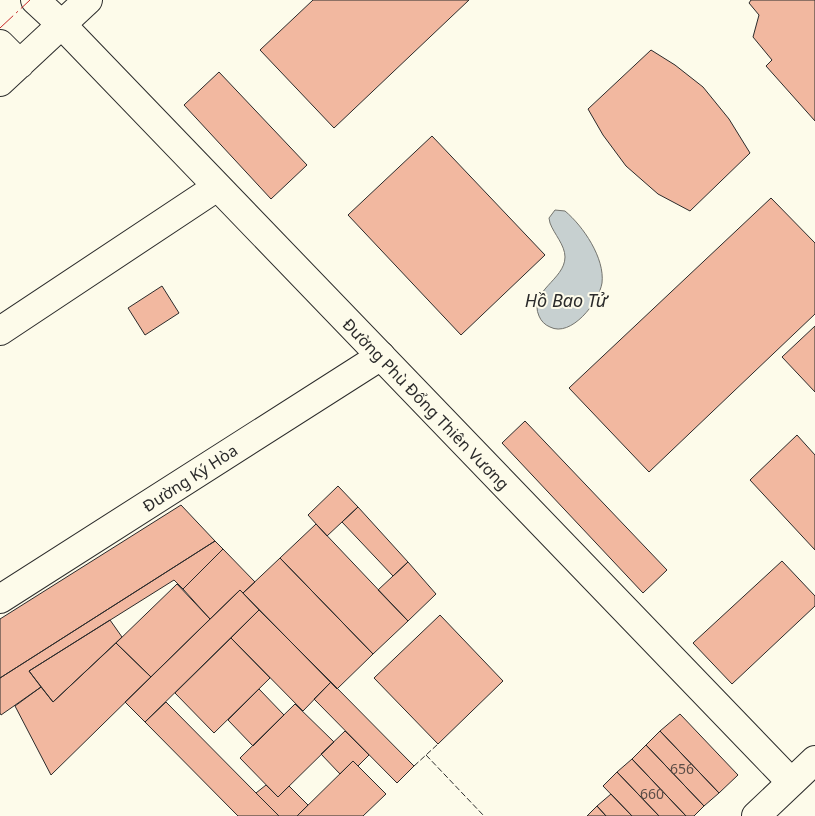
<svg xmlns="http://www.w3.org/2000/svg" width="815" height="816" viewBox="0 0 815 816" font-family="'Noto Sans',sans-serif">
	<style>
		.water { fill: #c7d0d0; stroke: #74746e }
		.building { fill: #f2b8a0; stroke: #2b2b2b }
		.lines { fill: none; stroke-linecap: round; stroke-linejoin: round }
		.minor-casing { stroke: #2b2b2b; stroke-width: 30 }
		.tertiary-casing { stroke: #2b2b2b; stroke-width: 30 }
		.secondary-casing { stroke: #2b2b2b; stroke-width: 30 }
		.primary-casing { stroke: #2b2b2b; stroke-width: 30 }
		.minor { stroke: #fdfbea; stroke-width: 28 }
		.tertiary { stroke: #fdfbea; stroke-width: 28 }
		.secondary { stroke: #fdfbea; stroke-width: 28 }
		.primary { stroke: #fdfbea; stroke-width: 28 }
		.fence { stroke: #2b2b2b; stroke-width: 1; stroke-dasharray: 6 2.5; stroke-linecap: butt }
		.power { stroke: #c62828; stroke-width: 1; stroke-dasharray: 18 4 2.5 4; stroke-linecap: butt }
		.labels { text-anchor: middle; stroke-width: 4; stroke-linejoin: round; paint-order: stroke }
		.number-label { font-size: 14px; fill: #5d4e48 }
		.street-label { font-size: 16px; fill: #2b2b2b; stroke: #fdfbea }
		.water-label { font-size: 18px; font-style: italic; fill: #2b2b2b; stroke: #fdfbea }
	</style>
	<rect width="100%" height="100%" fill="#fdfbea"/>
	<!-- water -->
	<path class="water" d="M555 210 565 211C583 226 605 258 602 283 599 302 571 338 550 327 545 325 541 321 539 316 528 291 565 280 565 257 565 245 554 234 550 223L549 218Z"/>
	<!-- building -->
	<path class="building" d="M313 0H469L334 128 260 50Z
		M751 0H815V121L766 66 772 60 753 37 759 15 749 3Z
		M651 50 675 65 703 87 729 119 750 153 690 211 658 194 626 166 603 135 588 109Z
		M219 72 307 165 271 199 184 105Z
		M432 136 545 255 461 335 348 215Z
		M771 198 815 243V314L649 472 569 388Z
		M162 286 179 313 145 335 128 308Z
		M815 326V392L782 357Z
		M525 421 667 570 643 593 502 443Z
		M797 435 815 455V550L750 480Z
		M338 486 358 507 327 536 308 515Z
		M181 505 215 541 0 678V619Z
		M358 507 408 562 393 576 342 522Z
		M316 524 408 621 373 654 280 558Z
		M215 541 223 549 183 589 174 580 29 671 41 687 1 715 0 713V678Z
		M223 549 255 582 243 593 240 590 210 619 183 589Z
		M280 558 373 654 337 689 243 593Z
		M782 561 815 596V606L732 684 693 643Z
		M408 562 436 594 408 621 378 590Z
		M177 584 210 619 151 677 116 643Z
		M240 590 259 610 145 722 125 702Z
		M259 610 331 682 303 711 231 638Z
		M440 615 503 681 438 744 374 678Z
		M110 620 122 637 53 702 29 671Z
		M231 638 270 678 214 733 175 693Z
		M116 643 151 677 51 775 15 706 41 687 53 702Z
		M331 682 414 766 397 783 314 699Z
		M259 689 284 715 253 746 228 720Z
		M166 702 256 793 279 816H238L145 722Z
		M295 704 334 742 278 797 240 758Z
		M680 714 738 775 719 793 660 731Z
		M345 731 369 755 358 766 353 761 340 774 321 754Z
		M660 731 719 793 704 806 646 745Z
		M646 745 704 806 694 816H686L632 759Z
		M632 759 686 816H659L617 772Z
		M353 761 386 794 363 816H297Z
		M617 772 659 816H632L603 786Z
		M266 785 278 797 289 786 308 805 297 816H279L256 793Z
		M611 794 632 816H606L597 806Z
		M597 806 606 816H587Z"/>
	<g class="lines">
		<defs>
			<path id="minor" d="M0 331 217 187
				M0 599 381 356"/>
			<path id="tertiary" d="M62 25 791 782"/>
			<path id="secondary" d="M756 816 815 760"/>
			<path id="primary" d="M35 0 62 25
				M0 44 20 64
				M0 82 88 0"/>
		</defs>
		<!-- minor casing -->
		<use href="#minor" class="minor-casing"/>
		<!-- tertiary casing -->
		<use href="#tertiary" class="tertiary-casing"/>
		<!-- secondary casing -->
		<use href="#secondary" class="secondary-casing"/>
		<!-- primary casing -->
		<use href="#primary" class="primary-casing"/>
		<!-- minor -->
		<use href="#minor" class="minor"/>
		<!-- tertiary -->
		<use href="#tertiary" class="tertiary"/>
		<!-- secondary -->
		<use href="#secondary" class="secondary"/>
		<!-- primary -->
		<use href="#primary" class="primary"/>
		<!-- fence -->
		<path class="fence" d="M426 755 484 816
			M414 766 438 744"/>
		<!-- power -->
		<path class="power" d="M0 28 30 0"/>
	</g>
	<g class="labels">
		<!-- number labels -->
		<g class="number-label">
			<text x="682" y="774">656</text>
			<text x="652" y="799">660</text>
		</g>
		<!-- street labels -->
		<g class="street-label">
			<text transform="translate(426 404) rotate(46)" y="6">Đường Phù Đổng Thiên Vương</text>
			<text transform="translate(190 478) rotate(-33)" y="6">Đường Ký Hòa</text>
		</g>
		<!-- water labels -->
		<g class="water-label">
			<text x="566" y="307">Hồ Bao Tử</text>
		</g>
	</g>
</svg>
